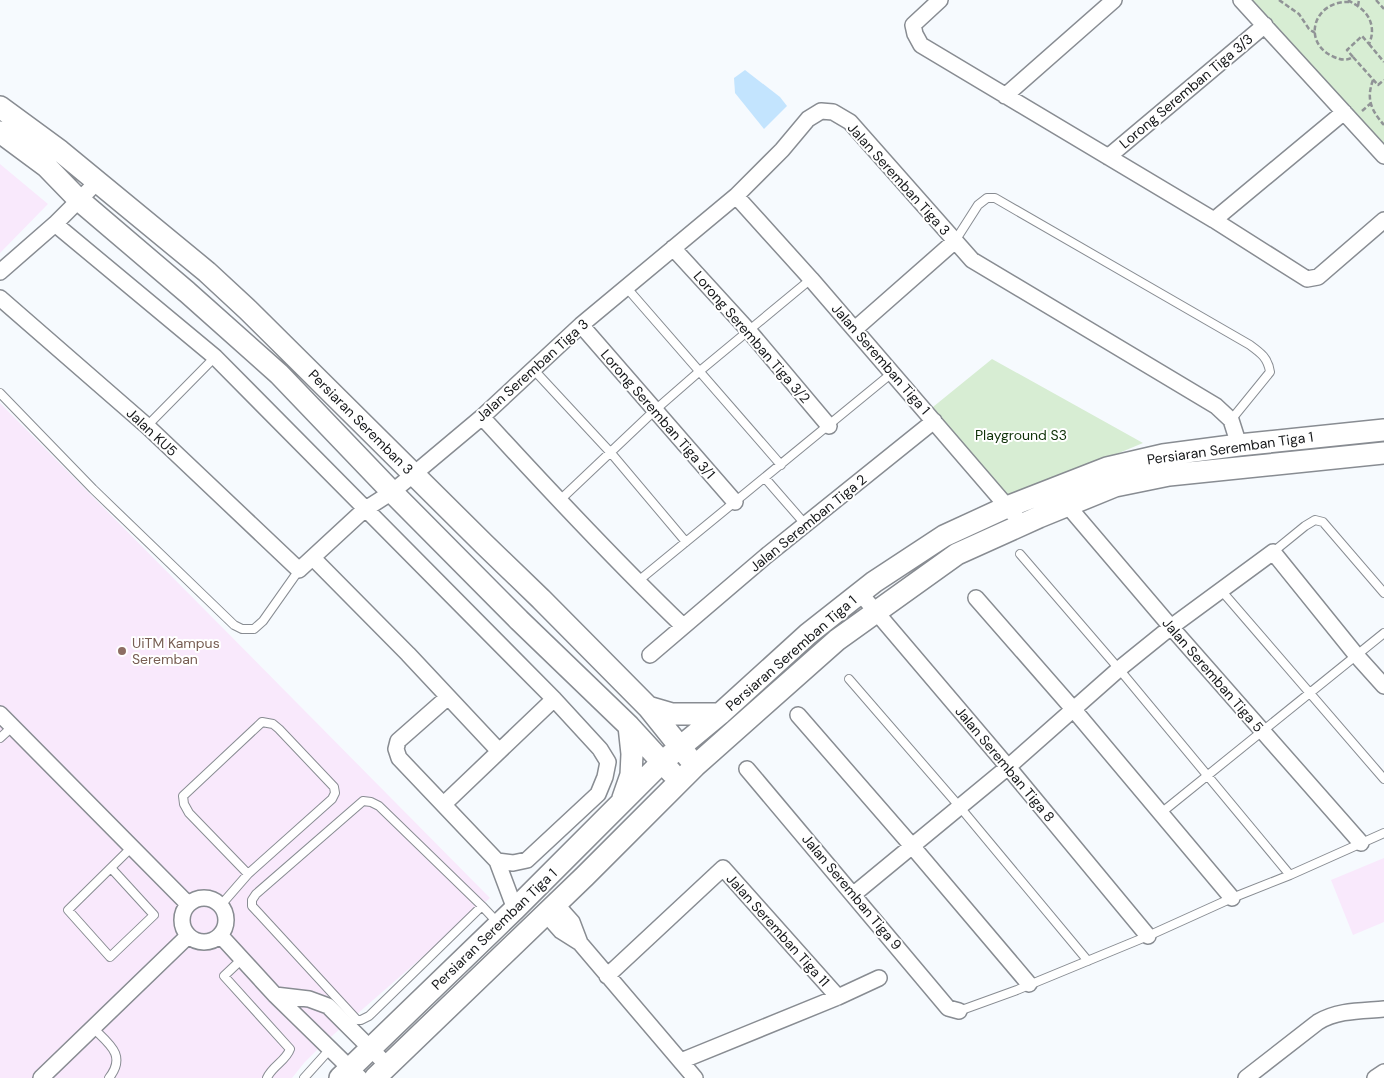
<svg xmlns="http://www.w3.org/2000/svg" width="1384" height="1078" viewBox="0 0 1384 1078" font-family="'DM Sans',sans-serif">
	<style>
		.industrial { fill: #f9e9fc }
		.green { fill: #d7edd3 }
		.water { fill: #c3e4fe }
		.lines { fill: none; stroke-linecap: round; stroke-linejoin: round }
		.lane-casing { stroke: #888c92; stroke-width: 10 }
		.street-casing { stroke: #888c92; stroke-width: 18 }
		.secondary-casing { stroke: #888c92; stroke-width: 24 }
		.path { stroke: #909396; stroke-width: 2.5; stroke-dasharray: 5 2.5; stroke-linecap: butt }
		.lane { stroke: #fff; stroke-width: 8 }
		.street { stroke: #fff; stroke-width: 15 }
		.secondary { stroke: #fff; stroke-width: 21 }
		.education-dot { fill: #8d6e63; stroke: #fff; stroke-width: 2 }
		.labels { text-anchor: middle; stroke-width: 4; stroke-linejoin: round; paint-order: stroke }
		.street-label { font-size: 14px; fill: #151719; stroke: #fff }
		.park-label { font-size: 14px; fill: #0f3208; stroke: #fff }
		.education-label { font-size: 14px; fill: #785e54; stroke: #fff; text-anchor: start }
	</style>
	<rect width="100%" height="100%" fill="#f6fafe"/>
	<!-- industrial -->
	<path class="industrial" d="M0 164 48 204 0 253Z
		M0 403 490 898 325 1042 304 1063 292 1078H0Z
		M1384 858V922L1353 935 1331 880Z"/>
	<!-- green -->
	<path class="green" d="M1252 0H1384V144Z
		M992 359 1143 443 1008 499 928 411Z"/>
	<!-- water -->
	<path class="water" d="M745 70 780 97 787 106 764 129 735 93 734 78Z"/>
	<g class="lines">
		<defs>
			<path id="lane" d="M955 241 978 205 987 198H995L1250 345C1261 353 1268 358 1270 372L1231 420
				M626 287 781 465
				M533 369 611 453 686 542
				M0 393 93 489 234 625 242 629H254L263 621 299 570
				M147 426 215 357
				M765 478 805 524
				M559 501 654 411 701 370 811 279
				M1273 552 1305 526 1315 520 1323 522 1384 593
				M1020 554 1119 669 1290 875
				M637 582 892 373
				M1220 589 1384 779
				M849 679 959 806 1088 961
				M0 738 12 727
				M1161 813 1384 633
				M111 868 154 915 110 957 68 910 132 847
				M221 905 248 874 332 799 335 793 334 787 279 729 273 724 262 722 183 796 184 804 189 813 248 874
				M482 906 369 1016 361 1020H357L252 906V900L256 894 363 801 371 802 379 806 482 906 498 923
				M242 959 224 976 290 1049C286 1061 272 1066 267 1078
				M959 1011 1017 990 1148 936 1232 898 1290 875 1384 833
				M92 1027C109 1044 127 1055 109 1078
				M304 1078 331 1048"/>
			<path id="street" d="M940 0 913 25 915 34 921 45 1214 220 1307 279 1318 277 1384 220
				M1241 0 1384 156
				M1005 96 1114 0
				M1108 157 1265 25
				M736 196 811 279 1023 525
				M1214 220 1344 112
				M55 224 215 357 554 699 600 749 608 762 605 777 598 794 527 860 513 863 497 861
				M673 248 749 331 829 426
				M0 272 55 224 97 182
				M0 298 147 426 299 570 364 510 392 492 414 474 482 417 581 325 736 196 782 150 808 119 821 111 833 112 850 122 972 260 1216 406 1231 420 1239 445
				M581 325 735 502
				M855 329 955 241
				M482 417C547 488 613 559 683 626
				M1067 505 1171 627 1361 843
				M313 558 408 654 498 750
				M860 593 1008 767 1148 936
				M976 598 1074 710 1232 898
				M650 655 766 556 934 421
				M448 697 398 741 396 749 399 758 497 861 515 909
				M0 714 188 904
				M798 715 912 846 1029 984
				M747 769 948 1008 959 1011
				M444 804 554 699
				M854 894 1008 767 1119 669 1171 627 1273 552 1357 656 1384 686
				M182 920a22 22 0 1 1 44 0a22 22 0 1 1-44 0Z
				M555 903 572 922 580 943 695 1078
				M545 913 561 931 580 943
				M220 935 275 995 360 1078
				M607 976 723 868 838 997
				M275 995 309 999 328 1006 387 1065
				M681 1061 838 997 879 978
				M41 1078 188 936
				M1246 1078 1318 1022C1338 1010 1361 1011 1384 1009
				M1375 1078 1384 1072"/>
			<path id="secondary" d="M0 107 60 151 207 272 248 310 485 545 541 599 648 707 689 758
				M0 132 46 166 79 200 187 292 279 374 392 492 519 620 629 726 672 773
				M648 707 672 714H720
				M623 798 631 775 632 754 629 726
				M340 1078 515 909 662 762 720 714 808 634 874 582 944 536 1007 507 1107 468 1163 455 1239 445 1384 430
				M375 1078 585 876 695 766 837 640 957 554 1039 517 1115 486 1169 475 1384 453"/>
		</defs>
		<!-- lane casing -->
		<use href="#lane" class="lane-casing"/>
		<!-- street casing -->
		<use href="#street" class="street-casing"/>
		<!-- secondary casing -->
		<use href="#secondary" class="secondary-casing"/>
		<!-- path -->
		<path class="path" d="M1279 0 1299 14 1309 29 1315 33
			M1348 0C1352 3 1355 4 1359 7 1372 16 1375 31 1369 44L1362 36 1347 50 1353 57C1347 61 1341 60 1334 57 1301 43 1313 0 1350 2
			M1376 0 1384 9
			M1358 6 1359 0
			M1369 44 1384 62
			M1353 57 1378 85 1384 80
			M1373 80C1366 99 1371 110 1384 125
			M1362 111 1370 104"/>
		<!-- lane -->
		<use href="#lane" class="lane"/>
		<!-- street -->
		<use href="#street" class="street"/>
		<!-- secondary -->
		<use href="#secondary" class="secondary"/>
	</g>
	<!-- markers -->
	<circle class="education-dot" cx="122" cy="651" r="5"/>
	<g class="labels">
		<!-- street labels -->
		<g class="street-label">
			<text transform="translate(1186 91) rotate(-40)" y="5">Lorong Seremban Tiga 3/3</text>
			<text transform="translate(899 179) rotate(48)" y="5">Jalan Seremban Tiga 3</text>
			<text transform="translate(752 337) rotate(49)" y="5">Lorong Seremban Tiga 3/2</text>
			<text transform="translate(881 359) rotate(49)" y="5">Jalan Seremban Tiga 1</text>
			<text transform="translate(532 370) rotate(-42)" y="5">Jalan Seremban Tiga 3</text>
			<text transform="translate(658 414) rotate(49)" y="5">Lorong Seremban Tiga 3/1</text>
			<text transform="translate(361 422) rotate(45)" y="5">Persiaran Seremban 3</text>
			<text transform="translate(152 432) rotate(43)" y="5">Jalan KU5</text>
			<text transform="translate(1230 448) rotate(-8)" y="5">Persiaran Seremban Tiga 1</text>
			<text transform="translate(808 523) rotate(-39)" y="5">Jalan Seremban Tiga 2</text>
			<text transform="translate(791 653) rotate(-41)" y="5">Persiaran Seremban Tiga 1</text>
			<text transform="translate(1213 675) rotate(49)" y="5">Jalan Seremban Tiga 5</text>
			<text transform="translate(1005 764) rotate(50)" y="5">Jalan Seremban Tiga 8</text>
			<text transform="translate(852 892) rotate(50)" y="5">Jalan Seremban Tiga 9</text>
			<text transform="translate(494 929) rotate(-44)" y="5">Persiaran Seremban Tiga 1</text>
			<text transform="translate(778 930) rotate(48)" y="5">Jalan Seremban Tiga 11</text>
		</g>
		<!-- park labels -->
		<g class="park-label">
			<text x="1021" y="440">Playground S3</text>
		</g>
		<!-- education labels -->
		<g class="education-label">
			<text x="132" y="648">UiTM Kampus<tspan x="132" dy="16">Seremban</tspan></text>
		</g>
	</g>
</svg>
